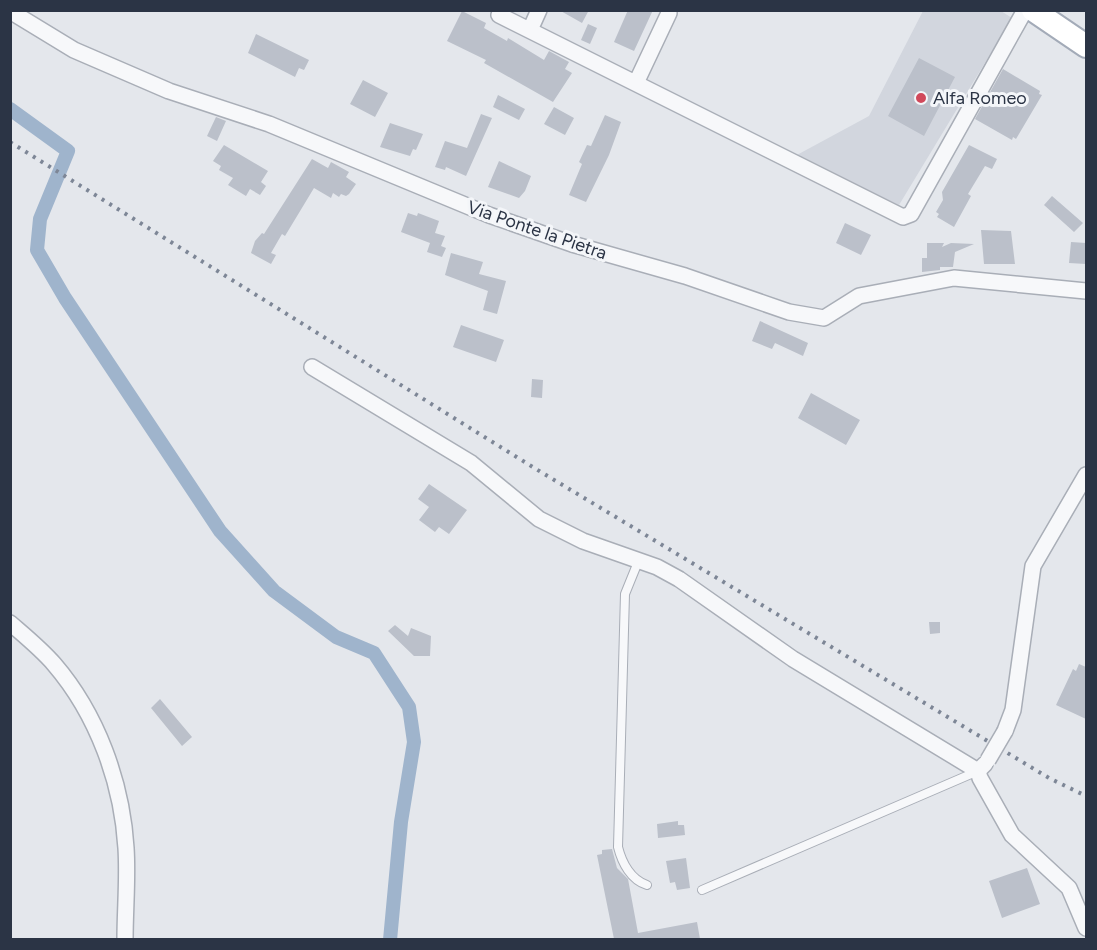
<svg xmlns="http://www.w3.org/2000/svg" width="1097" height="950" viewBox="0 0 1097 950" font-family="Figtree,sans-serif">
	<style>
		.built { fill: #d2d6de }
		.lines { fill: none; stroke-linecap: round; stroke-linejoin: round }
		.canal { stroke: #9fb4cc; stroke-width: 14 }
		.building { fill: #bbc0ca }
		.lane-casing { stroke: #a9aeb7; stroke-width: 10 }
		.street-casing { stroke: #a9aeb7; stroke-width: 18 }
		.primary-casing { stroke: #a3abb8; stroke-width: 26 }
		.lane { stroke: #f7f8fa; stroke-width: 8 }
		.street { stroke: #f7f8fa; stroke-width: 15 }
		.primary { stroke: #fff; stroke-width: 22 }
		.rail { stroke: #7d8696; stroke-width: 4; stroke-dasharray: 3 6; stroke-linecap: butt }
		.street-bridge-casing { stroke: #a9aeb7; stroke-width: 18; stroke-linecap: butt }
		.street-bridge { stroke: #f7f8fa; stroke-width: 15 }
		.poi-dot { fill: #d1495b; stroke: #f4f6f9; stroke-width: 2 }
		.labels { text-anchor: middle; stroke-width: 6; stroke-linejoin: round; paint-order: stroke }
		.poi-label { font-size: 18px; fill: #2b3445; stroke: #f4f6f9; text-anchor: start }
		.street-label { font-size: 18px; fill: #2b3445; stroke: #f4f6f9 }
	</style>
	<rect width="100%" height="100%" fill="#e4e7ec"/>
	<!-- built -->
	<path class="built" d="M923 11H1001L1012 18 899 205 795 156 869 116Z"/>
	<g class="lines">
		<!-- canal -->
		<path class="canal" d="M10 109 68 151 40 219 37 250 65 298 220 531 274 591 336 637 374 653 409 707 414 742 401 822 390 940"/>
	</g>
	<!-- building -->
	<path class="building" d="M559 10H589L582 23Z
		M628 10H653L634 51 614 42Z
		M462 11 486 23 484 28 507 41 508 38 544 60 549 51 569 62 565 69 572 73 553 102 484 63 486 60 447 41Z
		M588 24 597 28 590 44 581 40Z
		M256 34 309 60 304 70 299 68 295 77 248 53Z
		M919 58 955 77 924 136 888 116Z
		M1003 69 1040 91 1039 94 1042 95 1016 139 1013 137 1012 140 975 119Z
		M363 80 388 93 375 117 350 104Z
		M498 95 525 109 519 120 493 107Z
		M554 107 574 118 565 135 544 124Z
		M481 114 492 118 466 176 446 167 445 170 435 167 445 141 467 148Z
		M605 115 621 122 609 155 586 202 569 195 582 164 579 162 587 145 591 146Z
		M216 117 226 121 217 141 207 136Z
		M390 123 423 134 416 150 413 149 410 156 380 147Z
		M224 145 268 171 261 182 266 186 260 195 250 189 246 196 228 185 233 178 219 170 221 166 213 161Z
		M969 145 997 159 992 169 985 166 968 194 971 196 954 227 937 217 939 214 936 212 943 200 942 192Z
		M312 159 328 168 331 162 349 172 346 177 356 184 349 194 346 196 341 194 339 197 333 193 331 198 314 188 285 236 282 234 271 253 276 255 271 264 251 253 255 241 262 233 264 234Z
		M499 161 531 176 525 191 519 198 488 187Z
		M1052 196 1083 223 1074 232 1044 205Z
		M408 213 417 216 418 213 439 221 435 233 445 236 441 246 446 248 442 257 427 252 430 243 401 232Z
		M845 223 871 235 861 255 836 243Z
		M981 230 1011 231 1015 264H984Z
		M1071 242 1086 243V264L1069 263Z
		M927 243H944L942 247 951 243 974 244 955 252 953 267H940V270L922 272V258H927Z
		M451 253 483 262 479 274 506 281 497 314 483 310 488 291 445 275Z
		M760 321 808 343 803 356 775 343 772 349 752 341Z
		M461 325 504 340 496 362 453 347Z
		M532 379 543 380 542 398 531 397Z
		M811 393 860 420 846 445 798 418Z
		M429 484 467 510 449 534 439 527 435 532 419 520 429 507 418 499Z
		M929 622H940V633L930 634Z
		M395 625 408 636 411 628 431 636 430 656H414L388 631Z
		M1079 664 1086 667V719L1056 705 1073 669 1076 671Z
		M160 699 192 737 182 746 151 708Z
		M678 821V825H684L685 835 658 838 657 824Z
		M612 849 617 868 628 879 638 933 697 922 700 939H614L597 855 602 854V850Z
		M686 858 690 888 677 890 675 882 670 883 666 861Z
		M1027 868 1040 904 1002 918 989 881Z"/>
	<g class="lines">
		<defs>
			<path id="lane" d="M638 562 625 594 618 847C622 863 631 880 647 885
				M702 890 978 771"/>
			<path id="street" d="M10 11 74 50 169 91 269 124 489 215 572 244 685 276 789 312 824 318 859 296 954 278 1086 291
				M499 15 903 217 911 214 1025 10
				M530 30 539 10
				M636 83 669 13
				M312 367 471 463 539 519 583 541 657 567 679 579 793 659 978 771
				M10 623C25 636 41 649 54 664 97 714 122 782 126 848 128 878 125 909 125 940
				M1005 731 1013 710 1033 566 1086 475
				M985 764 978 771 980 778 1012 835 1069 888 1086 928"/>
			<path id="primary" d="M1033 10 1086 46"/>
		</defs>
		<!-- lane casing -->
		<use href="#lane" class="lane-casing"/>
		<!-- street casing -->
		<use href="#street" class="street-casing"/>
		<!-- primary casing -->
		<use href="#primary" class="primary-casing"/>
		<!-- lane -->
		<use href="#lane" class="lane"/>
		<!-- street -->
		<use href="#street" class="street"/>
		<!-- primary -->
		<use href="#primary" class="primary"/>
		<!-- rail -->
		<path class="rail" d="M10 142 536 469 1049 778 1086 796"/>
		<defs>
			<path id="street-bridge" d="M988 760 1005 731"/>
		</defs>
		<!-- street-bridge casing -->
		<use href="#street-bridge" class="street-bridge-casing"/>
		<!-- street-bridge -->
		<use href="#street-bridge" class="street-bridge"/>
	</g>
	<!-- markers -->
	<circle class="poi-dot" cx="921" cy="98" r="6"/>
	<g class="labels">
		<!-- poi labels -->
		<g class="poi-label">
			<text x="933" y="104">Alfa Romeo</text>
		</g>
		<!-- street labels -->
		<g class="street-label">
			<text transform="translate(537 230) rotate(19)" y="6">Via Ponte la Pietra</text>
		</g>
	</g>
	<!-- border -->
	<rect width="1097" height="950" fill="none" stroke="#2b3445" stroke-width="24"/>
</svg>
